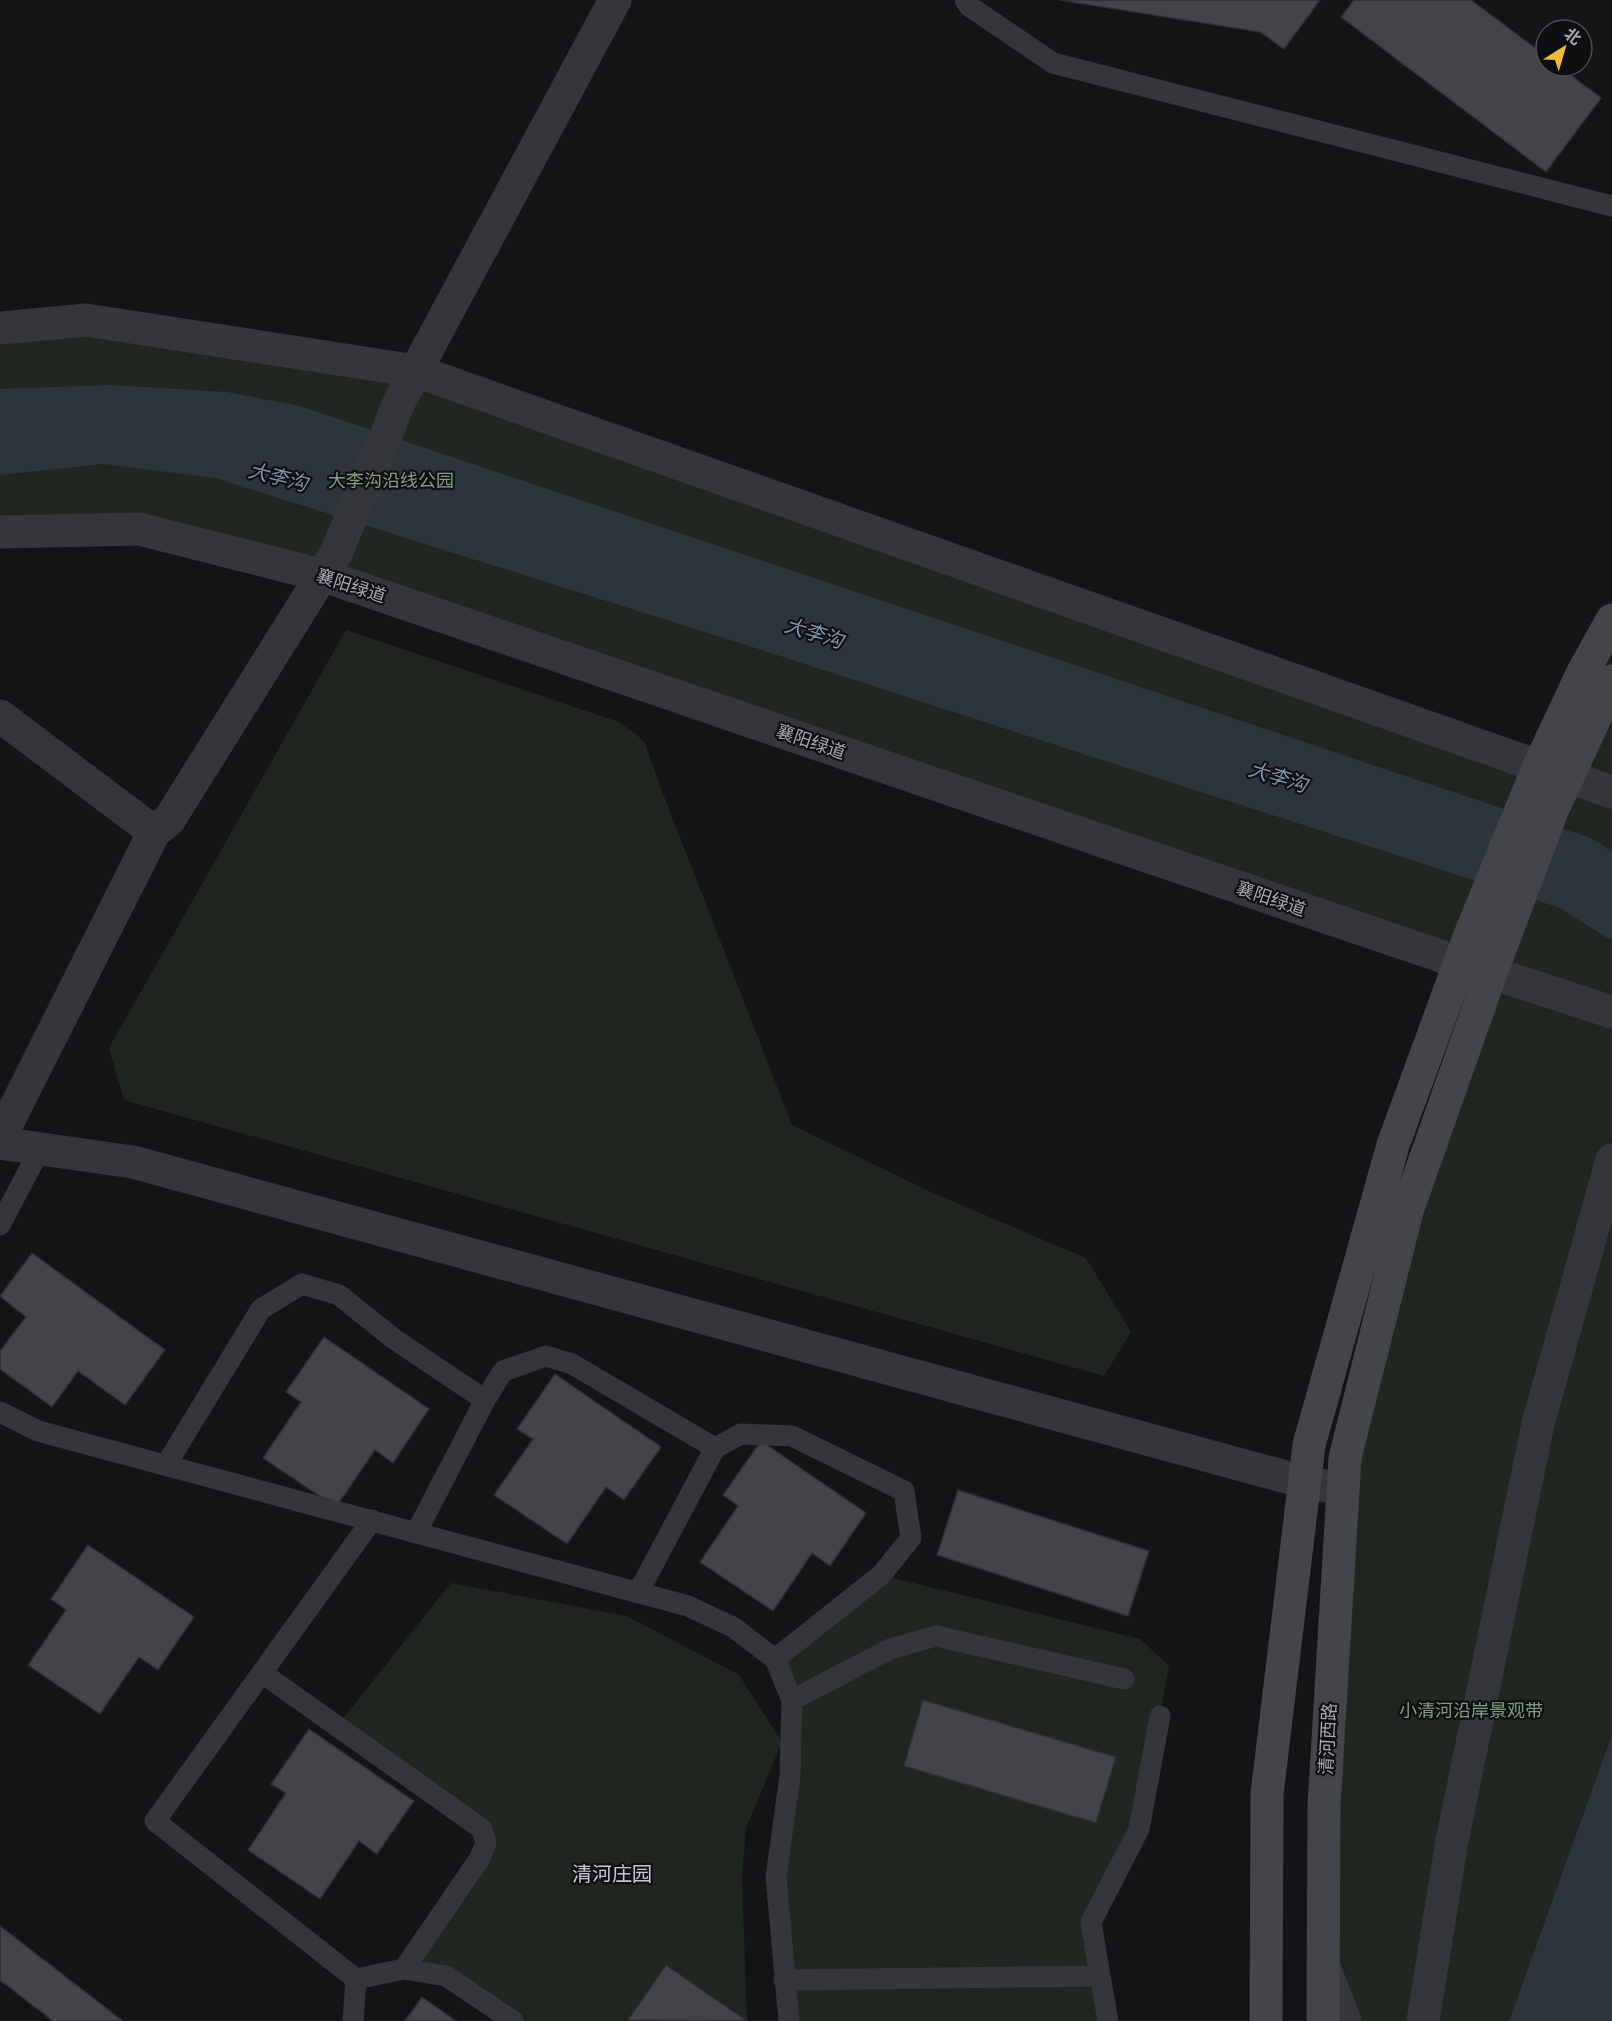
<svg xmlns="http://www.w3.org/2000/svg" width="1612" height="2021" viewBox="0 0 1612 2021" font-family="'Fira Sans Condensed','Noto Sans SC',sans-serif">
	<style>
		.green { fill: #1f2620 }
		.water { fill: #2d343b }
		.building { fill: #434449; stroke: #2f2e32; stroke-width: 1.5 }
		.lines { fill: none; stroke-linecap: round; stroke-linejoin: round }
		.service { stroke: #35363b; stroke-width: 21 }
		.minor { stroke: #35363b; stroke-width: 33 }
		.tertiary { stroke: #35363b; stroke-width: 33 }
		.secondary { stroke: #43454b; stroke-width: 33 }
		.labels { text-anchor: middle; stroke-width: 4.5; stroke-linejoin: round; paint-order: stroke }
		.park-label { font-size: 18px; fill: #7ea082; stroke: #0f0f11 }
		.street-label { font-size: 18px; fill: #a6aab6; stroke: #0f0f11 }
		.water-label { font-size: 20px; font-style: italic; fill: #7e95b0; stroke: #0f0f11 }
		.neighbourhood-label { font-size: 20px; fill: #c7c9d2; stroke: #0f0f11 }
	</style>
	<rect width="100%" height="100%" fill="#141416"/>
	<!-- green -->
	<path class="green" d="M86 320 416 371 1612 792V1734L1509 2021H1323L1345 1458 1491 973 139 529 0 532V328Z
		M346 630 619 722 644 741 662 791 792 1125 931 1192 1086 1258 1131 1332 1104 1376 124 1100 109 1048Z
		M1612 657V781L1558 754Z
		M881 1575 1140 1639 1169 1666 1139 1829 1091 1922 1108 2021H791L776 1877 792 1700 775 1659Z
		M451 1583 627 1616 739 1675 782 1742 746 1828 742 1879 747 2021 666 1965 629 2021H513L446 1976 404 1969 486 1842 337 1726Z"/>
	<!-- water -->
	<path class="water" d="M110 385 227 392 300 406 1591 838 1612 851V941L1560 908 743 644 215 478 103 464 0 475V389Z
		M1612 1734V2021H1509Z"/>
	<!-- building -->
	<path class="building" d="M1059 0H1320L1284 49 1260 32Z
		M1354 0H1471L1546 56V66H1559L1601 98 1546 172 1341 17Z
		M32 1253 165 1350 125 1405 78 1371 52 1407 0 1369V1351L26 1317 0 1296Z
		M324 1337 429 1409 393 1463 375 1450 336 1507 263 1458 301 1402 286 1392Z
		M555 1374 661 1447 624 1500 606 1487 567 1544 494 1495 533 1439 517 1429Z
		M761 1441 866 1513 830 1566 812 1553 773 1611 700 1562 738 1506 723 1495Z
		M958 1490 1149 1551 1128 1616 937 1555Z
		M88 1545 194 1617 158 1670 139 1657 100 1714 28 1665 66 1610 51 1599Z
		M923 1700 1116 1757 1096 1823 904 1766Z
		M309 1729 414 1801 377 1854 359 1841 320 1899 248 1850 286 1793 271 1784Z
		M0 1926 123 2021H53L0 1980Z
		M666 1965 747 2021 628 2020Z
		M422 1997 456 2021H405Z"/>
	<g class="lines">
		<!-- service -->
		<path class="service" d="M965 0 969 6 1053 63 1612 206
			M0 1225 40 1149
			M485 1400 503 1371 546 1356 572 1364 715 1448 638 1593
			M0 1412 38 1431 688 1606 733 1627 775 1659 792 1700 790 1776 776 1877 789 2021
			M715 1448 741 1434 792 1436 904 1491 911 1538 881 1575 775 1659
			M166 1465 261 1309 302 1284 339 1295 394 1339 485 1400 416 1533
			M262 1673 482 1829 486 1843 480 1858 404 1969
			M792 1700 890 1649 936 1636 1124 1679
			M1100 1976 1091 1922 1139 1829 1160 1716
			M356 1979 404 1969 446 1976 513 2021
			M784 1980 1100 1976 1108 2021
			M353 2021 356 1979 155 1821 372 1520"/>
		<!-- minor -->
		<path class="minor" d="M0 328 86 320 416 371 1612 792
			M0 532 139 529 321 575 1461 963 1612 1012
			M0 716 154 832 169 820 336 553 383 443 399 402 615 0
			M0 1138 154 832
			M1324 1967 1345 2021
			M1423 2021 1452 1841 1538 1424 1612 1160"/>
		<!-- tertiary -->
		<path class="tertiary" d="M0 1143 133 1162 1304 1482 1343 1489"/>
		<!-- secondary -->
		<path class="secondary" d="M1266 2021 1267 1794 1309 1445 1393 1145 1470 935 1539 766 1583 672 1612 620
			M1323 2021 1324 1806 1345 1458 1407 1211 1491 973 1552 811 1612 681"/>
	</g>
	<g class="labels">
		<!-- park labels -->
		<g class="park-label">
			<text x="391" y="487">大李沟沿线公园</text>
			<text x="1471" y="1717">小清河沿岸景观带</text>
		</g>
		<!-- street labels -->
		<g class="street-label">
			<text transform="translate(351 586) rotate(18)" y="6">襄阳绿道</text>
			<text transform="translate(811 742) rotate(19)" y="6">襄阳绿道</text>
			<text transform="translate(1271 899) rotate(19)" y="6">襄阳绿道</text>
			<text transform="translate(1328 1739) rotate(-87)" y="6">清河西路</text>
		</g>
		<!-- water labels -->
		<g class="water-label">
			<text transform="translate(278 477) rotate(14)" y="7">大李沟</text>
			<text transform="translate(814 633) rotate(17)" y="7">大李沟</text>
			<text transform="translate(1278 777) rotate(17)" y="7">大李沟</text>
		</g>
		<!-- neighbourhood labels -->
		<g class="neighbourhood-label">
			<text x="612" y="1881">清河庄园</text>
		</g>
	</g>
	<!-- north arrow -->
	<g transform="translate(1564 48) rotate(37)"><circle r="28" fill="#0f0f11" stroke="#4b4d53" stroke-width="1.5"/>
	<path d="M0-4.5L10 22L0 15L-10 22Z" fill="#ecbb37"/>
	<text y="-9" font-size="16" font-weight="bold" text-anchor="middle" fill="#a6aab6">北</text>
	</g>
</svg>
